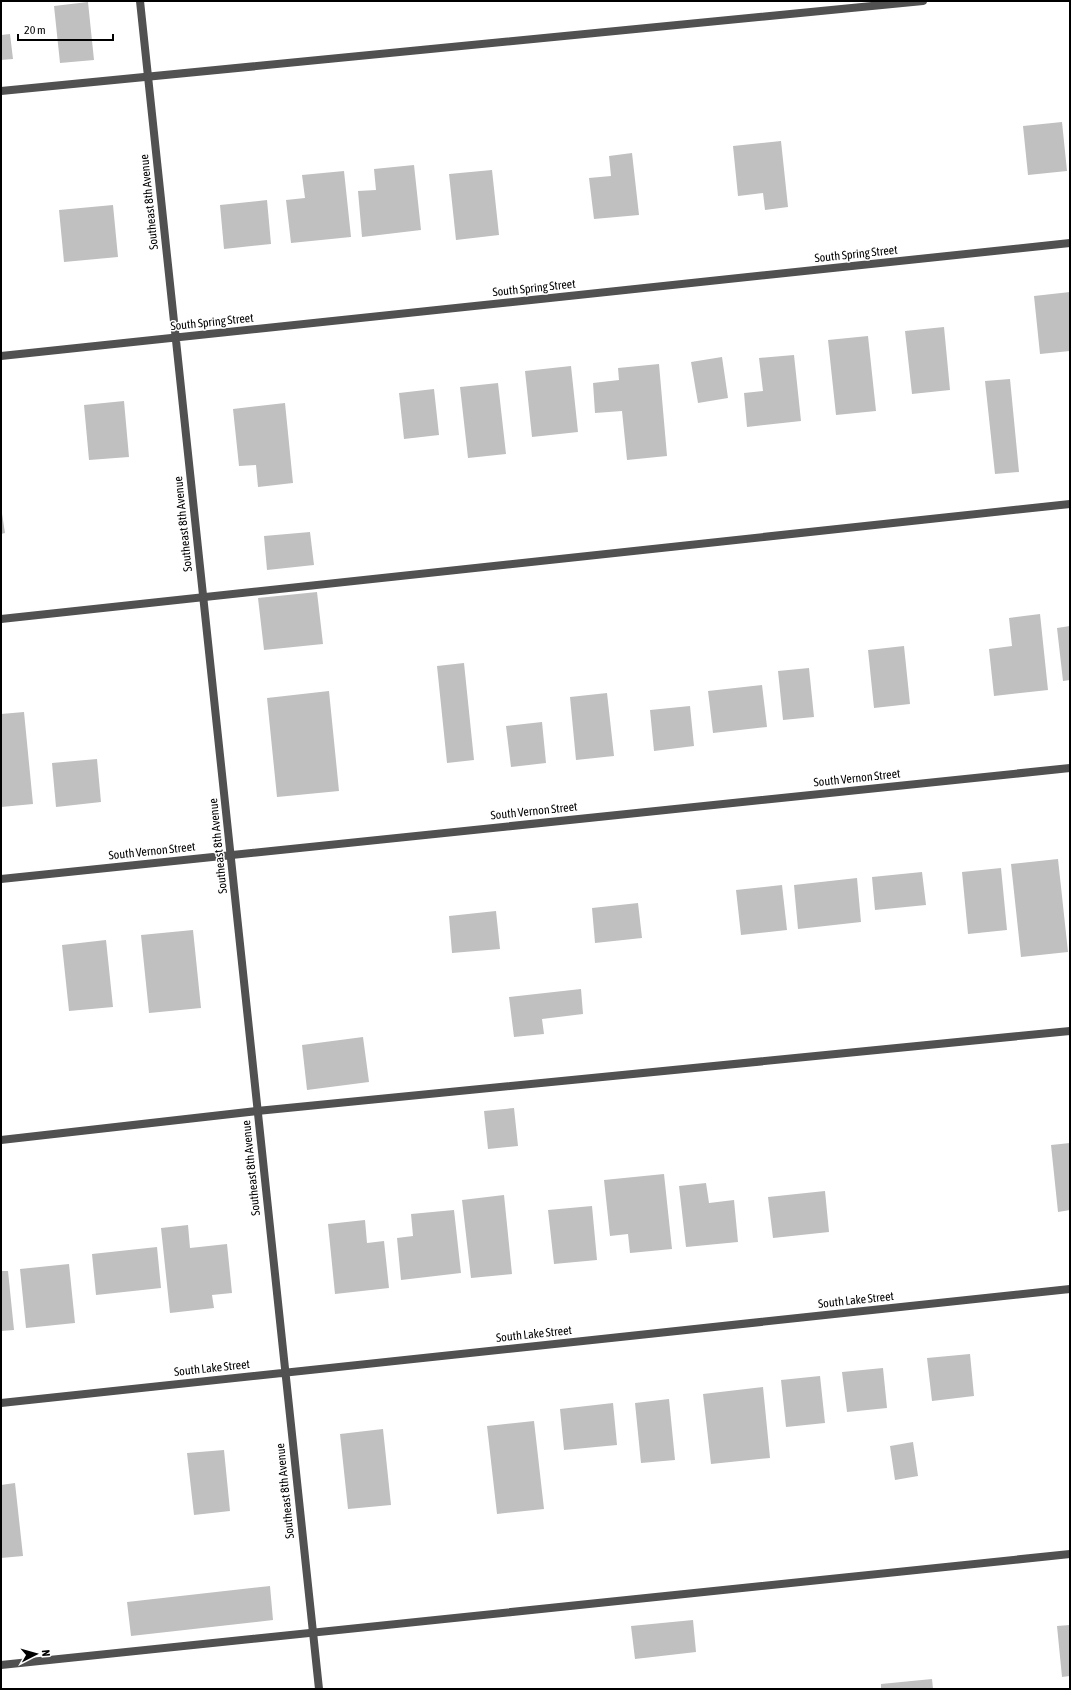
<svg xmlns="http://www.w3.org/2000/svg" width="1071" height="1690" viewBox="0 0 1071 1690" font-family="'Asap Condensed',sans-serif">
	<style>
		.building { fill: #c0c0c0 }
		.lines { fill: none; stroke-linecap: round; stroke-linejoin: round }
		.service { stroke: #515151; stroke-width: 8 }
		.minor { stroke: #515151; stroke-width: 8 }
		.labels { text-anchor: middle; stroke-width: 3; stroke-linejoin: round; paint-order: stroke }
		.street-label { font-size: 12px; fill: #000; stroke: #fff }
	</style>
	<rect width="100%" height="100%" fill="#fff"/>
	<!-- building -->
	<path class="building" d="M88 2 94 60 60 63 54 6Z
		M10 34 13 59 1 60V35Z
		M1062 122 1067 171 1028 175 1023 126Z
		M781 141 788 207 765 210 763 193 738 196 733 146Z
		M632 153 639 215 594 219 589 178 611 176 609 156Z
		M414 165 421 230 362 237 358 191 376 190 374 169Z
		M492 170 499 235 456 240 449 174Z
		M344 171 351 237 291 243 286 200 305 198 302 175Z
		M267 200 271 244 224 249 220 205Z
		M113 205 118 257 64 262 59 210Z
		M1070 292V351L1040 354 1034 296Z
		M944 327 950 390 912 394 905 331Z
		M868 336 876 411 836 415 828 340Z
		M794 355 801 421 747 427 744 393 763 391 759 358Z
		M722 357 728 398 698 403 691 362Z
		M659 364 667 456 627 460 622 411 595 413 593 383 619 380 618 368Z
		M571 366 578 432 532 437 525 371Z
		M1010 379 1019 472 995 474 985 381Z
		M498 383 506 454 468 458 460 387Z
		M434 389 439 435 404 439 399 393Z
		M124 401 129 457 89 460 84 405Z
		M285 403 293 483 258 487 256 465 239 466 233 409Z
		M1 507 5 533 1 534Z
		M310 532 314 565 267 570 264 536Z
		M317 592 323 644 264 650 258 598Z
		M1040 614 1048 690 994 696 989 649 1012 646 1009 618Z
		M1070 626V680L1063 681 1057 628Z
		M904 646 910 704 874 708 868 650Z
		M464 663 474 760 447 763 437 666Z
		M809 668 814 717 783 720 778 671Z
		M762 685 767 727 713 733 708 691Z
		M329 691 339 791 277 797 267 698Z
		M607 693 614 756 576 760 570 697Z
		M690 706 694 746 654 751 650 710Z
		M24 712 33 804 1 807V714Z
		M542 722 546 763 511 767 506 726Z
		M97 759 101 802 56 807 52 763Z
		M1058 859 1068 952 1021 957 1011 864Z
		M1001 868 1007 930 968 934 962 872Z
		M922 872 926 905 875 910 872 877Z
		M857 878 861 922 798 929 794 885Z
		M782 885 787 930 741 935 736 890Z
		M638 903 642 938 595 943 592 908Z
		M496 911 500 949 452 953 449 916Z
		M193 930 201 1008 149 1013 141 935Z
		M106 940 113 1007 69 1011 62 945Z
		M581 989 583 1014 542 1019 544 1034 514 1037 509 997Z
		M363 1037 369 1082 307 1090 302 1045Z
		M514 1108 518 1146 488 1149 484 1111Z
		M1070 1143V1210L1058 1212 1051 1145Z
		M664 1174 672 1249 630 1253 628 1234 610 1236 604 1180Z
		M706 1183 709 1203 734 1200 738 1242 686 1247 679 1186Z
		M825 1191 829 1232 773 1238 768 1197Z
		M504 1195 512 1274 471 1278 462 1200Z
		M592 1206 597 1260 554 1264 548 1210Z
		M454 1210 461 1273 401 1280 397 1238 413 1236 411 1214Z
		M365 1220 367 1243 384 1241 389 1288 335 1294 328 1224Z
		M188 1225 190 1248 227 1244 232 1293 212 1295 214 1308 170 1313 161 1228Z
		M157 1247 161 1288 96 1295 92 1254Z
		M69 1264 75 1323 26 1328 20 1269Z
		M1 1271H8L14 1330 1 1331Z
		M970 1354 974 1396 932 1401 927 1358Z
		M883 1368 887 1408 847 1412 842 1372Z
		M820 1376 825 1423 786 1427 781 1380Z
		M763 1387 770 1458 711 1464 703 1394Z
		M669 1399 675 1460 641 1463 635 1403Z
		M613 1403 617 1445 564 1450 560 1409Z
		M534 1421 544 1509 497 1514 487 1426Z
		M383 1429 391 1505 348 1509 340 1434Z
		M913 1442 918 1476 895 1480 890 1446Z
		M224 1450 230 1511 194 1515 187 1453Z
		M15 1483 23 1556 1 1558V1485Z
		M270 1586 273 1620 131 1636 127 1602Z
		M693 1620 696 1652 635 1659 631 1626Z
		M1070 1625V1676L1062 1677 1057 1626Z
		M932 1679 933 1689H881V1684Z"/>
	<g class="lines">
		<!-- service -->
		<path class="service" d="M1 91 923 1
			M1 619 1070 504
			M1 1140 257 1111 1070 1031
			M1 1665 1070 1554"/>
		<!-- minor -->
		<path class="minor" d="M140 1 319 1689
			M1 356 1070 243
			M1 879 1070 768
			M1 1403 1070 1289"/>
	</g>
	<g class="labels">
		<!-- street labels -->
		<g class="street-label">
			<text transform="translate(149 202) rotate(-96)" y="4">Southeast 8th Avenue</text>
			<text transform="translate(856 254) rotate(-6)" y="4">South Spring Street</text>
			<text transform="translate(534 288) rotate(-6)" y="4">South Spring Street</text>
			<text transform="translate(212 322) rotate(-6)" y="4">South Spring Street</text>
			<text transform="translate(183 524) rotate(-96)" y="4">Southeast 8th Avenue</text>
			<text transform="translate(857 778) rotate(-6)" y="4">South Vernon Street</text>
			<text transform="translate(534 811) rotate(-6)" y="4">South Vernon Street</text>
			<text transform="translate(218 846) rotate(-96)" y="4">Southeast 8th Avenue</text>
			<text transform="translate(152 851) rotate(-6)" y="4">South Vernon Street</text>
			<text transform="translate(251 1168) rotate(-96)" y="4">Southeast 8th Avenue</text>
			<text transform="translate(856 1300) rotate(-6)" y="4">South Lake Street</text>
			<text transform="translate(534 1334) rotate(-6)" y="4">South Lake Street</text>
			<text transform="translate(212 1368) rotate(-6)" y="4">South Lake Street</text>
			<text transform="translate(285 1491) rotate(-96)" y="4">Southeast 8th Avenue</text>
		</g>
	</g>
	<!-- border -->
	<rect width="1071" height="1690" fill="none" stroke="#000000" stroke-width="4"/>
	<!-- north arrow -->
	<g transform="translate(36 1654) rotate(84)" stroke="#ffffff" stroke-width="3" paint-order="stroke">
	<path d="M0-3L7 15L0 10L-7 15Z" fill="#000000"/>
	<text y="-6" font-size="11" font-weight="bold" text-anchor="middle" fill="#000000">N</text>
	</g>
	<!-- scale -->
	<path d="M18 34v6h95v-6" fill="none" stroke="#000000" stroke-width="2"/>
	<text x="24" y="34" font-size="12" fill="#000000" stroke="#ffffff" stroke-width="3" paint-order="stroke">20 m</text>
</svg>
